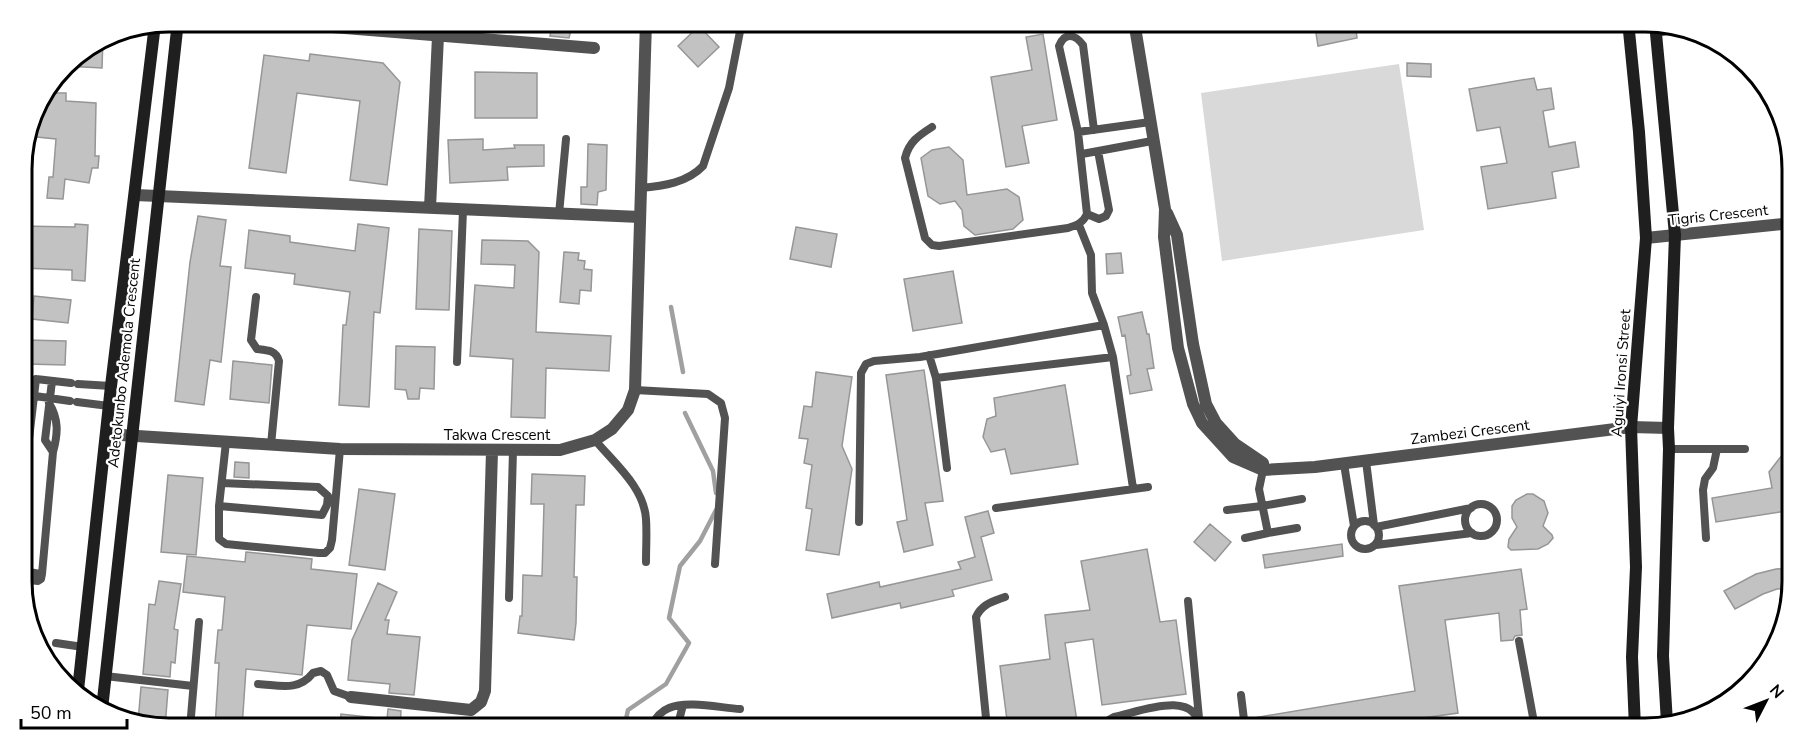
<svg xmlns="http://www.w3.org/2000/svg" width="1814" height="749" viewBox="0 0 1814 749" font-family="'Nunito Sans',sans-serif">
	<style>
		.green { fill: #d9d9d9 }
		.lines { fill: none; stroke-linecap: round; stroke-linejoin: round }
		.stream { stroke: #a0a0a0; stroke-width: 4.5 }
		.building { fill: #c2c2c2; stroke: #969696; stroke-width: 1.5 }
		.service { stroke: #525252; stroke-width: 8 }
		.minor { stroke: #525252; stroke-width: 12 }
		.secondary { stroke: #1f1f1f; stroke-width: 12 }
		.labels { text-anchor: middle; stroke-width: 4.5; stroke-linejoin: round; paint-order: stroke }
		.street-label { font-size: 15px; fill: #000; stroke: #fff }
		.rim { fill: none; stroke: #000; stroke-width: 3 }
	</style>
	<rect width="100%" height="100%" fill="#fff"/>
	<!-- green -->
	<path class="green" d="M1399 64 1424 230 1222 261 1201 93Z"/>
	<g class="lines">
		<!-- stream -->
		<path class="stream" d="M671 307 683 372
			M685 413 713 471 716 493
			M624 728 628 710 666 684 689 643 669 618 680 566 700 541 716 510"/>
	</g>
	<!-- building -->
	<path class="building" d="M1355 21 1357 38 1318 46 1315 27Z
		M552 26 571 30 569 38 550 36Z
		M699 26 719 47 698 67 678 46Z
		M1043 34 1057 120 1022 126 1029 163 1006 167 991 77 1032 70 1026 37Z
		M103 38 102 68 65 66 71 58Z
		M310 54 383 63 400 82 387 185 350 180 360 101 297 93 286 173 249 168 264 55 309 61Z
		M1407 63 1431 64V77L1407 76Z
		M475 72 537 73V118H475Z
		M1534 78 1537 90 1551 88 1554 109 1543 111 1549 147 1575 142 1579 167 1552 172 1556 198 1488 209 1481 167 1507 163 1500 127 1477 131 1469 89Z
		M52 93H66V101L96 103 95 156H99L98 168H92L89 183 65 179 63 199 47 198 49 177H53L56 139 27 136 36 104 41 97 52 98Z
		M483 139V150L515 148 514 145H544V166L507 167 508 180 450 183 448 140Z
		M588 144 607 145 606 190 598 192 597 205 581 204V187H587Z
		M949 147 963 160 967 195 1007 189 1019 197 1023 220 1013 229 975 235 964 226 962 210 955 201 940 204 928 196 921 158 932 150Z
		M198 216 226 220 220 266 231 267 221 362 210 360 204 405 175 401 190 262Z
		M75 224 88 225 85 281 72 280V270L22 268 21 226 75 227Z
		M358 224 389 228 380 313 374 312 369 407 339 405 343 325H346L350 292 294 284 295 274 245 268 249 230 290 236V242L355 251Z
		M796 227 837 234 831 267 790 259Z
		M419 229 452 231 449 310 416 309Z
		M482 240 528 241 539 252 536 332 611 336 609 371 546 368 545 418 511 417 513 359 470 356 475 285 514 288 515 265 481 264Z
		M564 252 579 253 578 260 585 261 584 269 592 270 591 291 580 290 579 304 560 302Z
		M1121 253 1123 273 1107 274 1106 254Z
		M953 271 962 323 913 331 904 279Z
		M34 296 71 300 68 323 32 319Z
		M1142 312 1147 334H1149L1154 368 1147 369 1152 390 1130 394 1127 376 1131 375 1125 335 1122 336 1118 317Z
		M27 340 66 341 65 365 27 364Z
		M396 346 435 347 434 389 420 388 419 399H408L406 390 395 389Z
		M233 361 272 365 269 403 230 399Z
		M924 370 943 501 925 503 933 545 904 552 897 522 907 520 886 375Z
		M816 372 852 377 842 446 852 469 839 555 806 550 812 509 806 508 812 465 804 463 808 439 799 438 804 406 812 407Z
		M1065 385 1078 464 1011 474 1005 449 991 452 983 437 987 419 996 416 994 398Z
		M1793 441V510L1716 522 1712 498 1772 488 1769 472Z
		M235 462 249 463V478L234 477Z
		M532 474 585 476 584 505H576L574 577H577L576 623 574 640 518 633 520 616H522L523 575 542 576 544 504H531Z
		M168 475 203 478 196 555 161 552Z
		M359 489 395 494 385 570 349 565Z
		M1527 494H1533L1544 501 1548 513 1543 526 1552 535 1553 538 1548 544 1538 549 1511 550 1508 547 1509 539 1517 527 1512 518V506L1516 500Z
		M988 511 994 533 981 537 992 580 952 590 954 596 901 608 900 603 832 618 827 594 879 582 880 587 961 569 958 562 975 557 965 517Z
		M1210 524 1231 542 1215 561 1194 542Z
		M1342 544 1343 556 1265 568 1263 555Z
		M1147 549 1160 622 1176 620 1186 694 1102 705 1093 639 1065 643 1078 728H1008L1000 666 1050 659 1045 615 1090 610 1081 561Z
		M246 552 312 559 311 569 357 574 351 629 307 625 302 675 246 669 242 728H215L219 663H215L218 630H222L225 597 183 592 187 556 245 562Z
		M1793 568 1792 588 1777 589 1763 594 1735 609 1724 591 1756 574 1776 569Z
		M1521 569 1527 609 1520 610 1522 635 1515 636 1513 640 1501 641 1499 613 1445 620 1458 713 1409 720 1410 728H1255L1253 718 1415 691 1399 586Z
		M159 581 181 584 174 629 178 630 175 663 171 662 170 677 143 674 149 604 155 605Z
		M378 583 397 592 385 620H389L387 634 420 637 414 695 389 693 390 684 348 680 352 640Z
		M141 687 168 690 165 727 138 722Z
		M388 709 401 711 400 728H340L341 714 387 719Z"/>
	<g class="lines">
		<!-- service -->
		<path class="service" d="M1402 21 1405 26 1413 28 1478 21
			M139 27 154 28
			M1657 33 1682 28
			M932 127C918 136 909 142 905 158L925 238 932 245 939 246 1068 228C1077 225 1083 223 1087 214L1078 132 1059 46C1065 32 1075 34 1083 45L1094 130
			M1078 132 1150 122
			M1082 154 1152 141
			M640 188C663 186 687 183 703 166L729 88 742 21
			M559 214 566 139
			M1087 214 1099 219 1106 216 1109 210 1098 151
			M1079 225 1091 255 1092 293 1104 325 1113 357 1133 488
			M256 297 251 340 257 349C267 350 276 350 279 361L271 445
			M929 355 936 378 947 468
			M457 362 463 210
			M936 378 1113 357
			M22 384 36 379 71 383
			M78 384 111 386
			M22 389 35 396 70 401
			M635 390 708 394 721 403 725 418 715 564
			M77 402 109 406
			M49 403C59 419 58 434 53 452
			M595 440C614 463 644 487 646 519 647 533 646 547 646 562
			M226 442 219 506V539L226 544 319 553H325L330 548 332 540 340 449
			M1669 449H1745
			M1366 461 1374 525
			M1344 464 1354 526
			M1263 470 1259 489 1268 533 1297 528
			M25 473 36 379
			M22 495 23 492
			M1465 520a16 16 0 1 1 32 0a16 16 0 1 1-32 0Z
			M219 506 322 515 327 505 328 496 318 487 222 483
			M996 508 1148 487
			M1227 510 1262 506 1302 499
			M1351 535a14 14 0 1 1 28 0a14 14 0 1 1-28 0Z
			M859 522 861 373 866 364 874 361 920 357 1104 325
			M1376 527 1471 508
			M22 533V552
			M1245 538 1268 533
			M1706 538 1703 490 1705 479 1713 468 1717 449
			M1376 545 1472 533
			M22 566C26 573 34 573 42 574
			M22 579 38 581 41 579 42 574 53 452 45 440 52 381
			M509 598 513 450
			M1188 601 1199 718
			M1519 641 1535 728
			M56 643 83 647
			M105 676 193 686
			M258 684C279 685 298 692 313 673L321 671 327 675 334 691 351 697
			M1241 695 1245 728
			M190 728 199 622
			M650 728C654 720 661 711 669 708 687 700 721 708 740 709
			M677 728 683 705
			M987 728 976 617C982 604 992 602 1005 597
			M1104 728 1107 721 1114 717C1139 712 1196 688 1200 728"/>
		<!-- minor -->
		<path class="minor" d="M1134 21 1165 209 1164 237 1178 348 1193 404 1202 423 1233 457 1263 470 1315 467 1631 427 1668 428
			M320 26 594 48
			M135 195 640 217
			M430 208 438 36
			M1167 213 1177 235 1193 344 1206 404 1216 423 1235 444 1263 463
			M1646 238 1792 223
			M106 434 340 449 560 450 595 440 612 429 628 410 635 390 646 21
			M351 697 471 710 481 702 485 691 492 451"/>
		<!-- secondary -->
		<path class="secondary" d="M1628 21 1639 132 1646 238 1631 427 1636 567 1632 657 1635 728
			M1655 23 1675 235 1668 428 1669 449 1663 656 1667 723
			M78 690 111 386 155 24
			M102 709 178 21"/>
	</g>
	<g class="labels">
		<!-- street labels -->
		<g class="street-label">
			<text transform="translate(1718 215) rotate(-6)" y="5">Tigris Crescent</text>
			<text transform="translate(124 363) rotate(-84)" y="5">Adetokunbo Ademola Crescent</text>
			<text transform="translate(1621 373) rotate(-86)" y="5">Aguiyi Ironsi Street</text>
			<text transform="translate(1470 432) rotate(-7)" y="5">Zambezi Crescent</text>
			<text x="497" y="440">Takwa Crescent</text>
		</g>
	</g>
	<!-- crop -->
	<path d="M0 0H1814V749H0ZM169 32H1645A137 137 0 0 1 1782 169V581A137 137 0 0 1 1645 718H169A137 137 0 0 1 32 581V169A137 137 0 0 1 169 32Z" fill="#fff" fill-rule="evenodd"/>
	<path class="rim" d="M169 32H1645A137 137 0 0 1 1782 169V581A137 137 0 0 1 1645 718H169A137 137 0 0 1 32 581V169A137 137 0 0 1 169 32Z"/>
	<!-- north arrow -->
	<g transform="translate(1766 701) rotate(48)" stroke="#ffffff" stroke-width="4.5" paint-order="stroke">
	<path d="M0-4.5L10 22L0 15L-10 22Z" fill="#000000"/>
	<text y="-9" font-size="16" font-weight="bold" text-anchor="middle" fill="#000000">N</text>
	</g>
	<!-- scale -->
	<path d="M21 719v9h106v-9" fill="none" stroke="#000000" stroke-width="3"/>
	<text x="30" y="719" font-size="18" fill="#000000" stroke="#ffffff" stroke-width="4.5" paint-order="stroke">50 m</text>
</svg>
